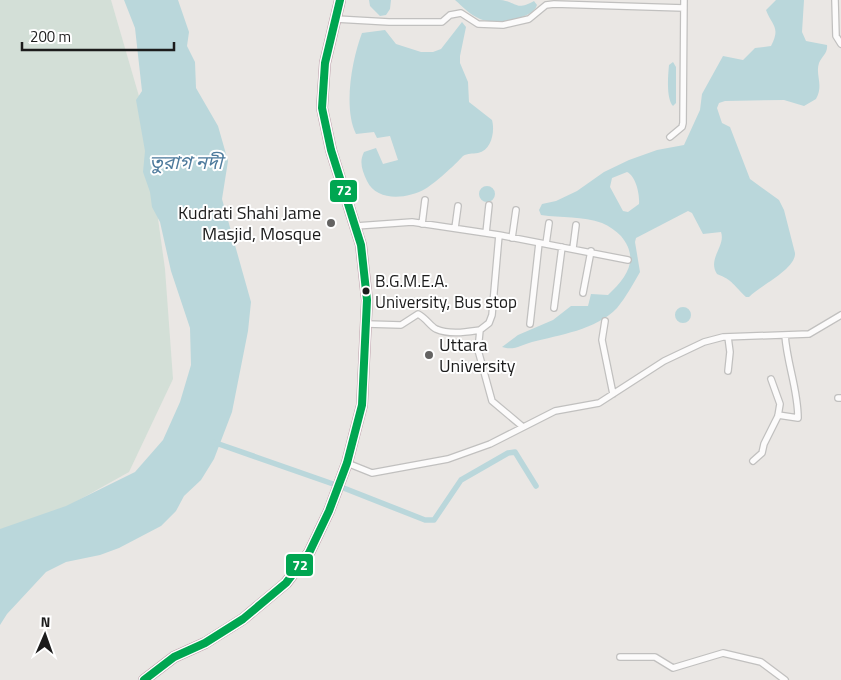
<svg xmlns="http://www.w3.org/2000/svg" width="841" height="680" viewBox="0 0 841 680" font-family="'Titillium Web','Noto Sans Bengali',sans-serif">
	<style>
		.wetland { fill: #d3dfd7 }
		.water { fill: #bad7db; fill-rule: evenodd }
		.lines { fill: none; stroke-linecap: round; stroke-linejoin: round }
		.canal { stroke: #bad7db; stroke-width: 5.5 }
		.street-casing { stroke: #c1c0bf; stroke-width: 8 }
		.highway-casing { stroke: #bd9ea9; stroke-width: 12 }
		.street { stroke: #fcfbfb; stroke-width: 5.5 }
		.highway { stroke: #e8dee0; stroke-width: 10 }
		.bus-1-casing { stroke: #fff; stroke-width: 11 }
		.bus-1 { stroke: #00a651; stroke-width: 8 }
		.poi-dot { fill: #646362; stroke: #fff; stroke-width: 2 }
		.bus-dot { fill: #1c1c1c; stroke: #fff; stroke-width: 2 }
		.labels { text-anchor: middle; stroke-width: 4; stroke-linejoin: round; paint-order: stroke }
		.bus-label { font-size: 17px; fill: #1c1c1c; stroke: #fff; text-anchor: start }
		.poi-label { font-size: 18px; fill: #1c1c1c; stroke: #fff; text-anchor: end }
		.water-label { font-size: 19px; font-style: italic; fill: #4d7a9c; stroke: #fff }
		.line-badge { stroke: #fff; stroke-width: 2 }
		.badge-label { font-size: 14px; text-anchor: middle; font-weight: bold; fill: #fff }
	</style>
	<rect width="100%" height="100%" fill="#eae7e4"/>
	<!-- wetland -->
	<path class="wetland" d="M0 0H111L143 110 165 269 173 379 129 472 0 544Z"/>
	<!-- water -->
	<path class="water" d="M124 0H178L189 32 187 46 195 62 196 88 218 126 228 161 222 199 251 302 248 331 232 412 214 459 201 480 184 496 176 511 161 526 119 548 100 555 66 562 46 572 7 614 0 625V529L66 506 135 472 163 440 180 402 191 365 190 328 171 271 160 222 152 207 150 192 143 172 145 151 136 100 142 91 135 28Z
		M369 0H391L390 9 386 15 380 16 370 6Z
		M455 0C470 0 485 0 500 0 516 1 515 12 534 1L537 5C533 20 492 25 480 19 469 14 463 7 455 0Z
		M776 0H804L802 32 806 41 827 45C828 53 822 56 819 63 815 75 824 85 816 99L804 106 784 100 725 101 719 103 717 108 722 123 730 127 750 179 779 200 784 210 795 253C796 269 761 285 749 297H746C734 286 733 280 717 274 707 259 726 246 721 232L703 234 692 213 688 211 636 238 635 242 640 272C633 284 626 297 617 308 596 330 559 335 532 342 521 345 514 351 502 347L518 335 553 320 571 306H588L591 294 608 295C627 277 640 259 621 236 616 231 609 226 602 223 583 216 561 218 541 215L539 210 542 204 556 201 577 191 604 172 629 160 657 150 684 145 700 110 702 94 723 56 743 60 755 48 771 46C781 27 772 26 766 10ZM627 172C636 176 640 195 639 204L628 212 623 211 610 187 612 178Z
		M462 22 466 27 460 56V63L468 82 469 102 492 120C495 131 492 150 478 153 472 154 468 153 463 156 455 165 434 184 425 189 407 199 377 202 367 181 362 170 359 162 364 152L376 148 383 164 398 160 390 136 377 138 374 132 356 134C343 108 352 59 362 33L385 30 396 44 421 52H433L441 49Z
		M673 62 676 67V103L673 106C666 98 668 76 669 65Z
		M479 194a8 8 0 1 1 16 0a8 8 0 1 1-16 0Z
		M675 315a8 8 0 1 1 16 0a8 8 0 1 1-16 0Z"/>
	<g class="lines">
		<!-- canal -->
		<path class="canal" d="M213 442 336 485 425 520H434L461 480 508 453 515 452 536 486"/>
		<defs>
			<path id="street" d="M835 0 836 36 841 44
				M336 19 389 22H442L450 15 461 13 478 24 503 25 529 19 546 5 554 4 684 8
				M670 137 682 127 683 123 684 0
				M422 224 425 200
				M356 226 412 222 499 235 628 260
				M455 228 458 206
				M486 233 489 205
				M512 238 516 210
				M546 244 549 223
				M573 248 576 225
				M583 293 591 251
				M554 308 562 247
				M605 321 602 340 613 394
				M367 324 401 325 418 314C426 318 430 326 436 329 450 335 466 332 480 330L478 350 492 401 523 427
				M530 324 539 243
				M480 330 489 323 492 315 499 235
				M728 337 730 352 728 371
				M838 398H841
				M778 415 798 418C798 389 787 364 785 335
				M753 461 762 453 764 444 778 416 780 404 771 379
				M347 463 372 473 448 459 490 444 555 411 599 403 664 361 704 342 723 337 809 334 841 315
				M620 657H655L673 668 723 653 761 662 785 680"/>
			<path id="highway" d="M144 680 174 657 205 643 243 619 286 583 309 553 329 511 347 463 362 405 367 300 361 245 331 150 322 108 325 63 340 0"/>
		</defs>
		<!-- street casing -->
		<use href="#street" class="street-casing"/>
		<!-- highway casing -->
		<use href="#highway" class="highway-casing"/>
		<!-- street -->
		<use href="#street" class="street"/>
		<!-- highway -->
		<use href="#highway" class="highway"/>
		<defs>
			<path id="bus-1" d="M144 680 174 657 205 643 243 619 286 583 309 553 329 511 347 463 362 405 367 300 361 245 331 150 322 108 325 63 340 0"/>
		</defs>
		<!-- bus-1 casing -->
		<use href="#bus-1" class="bus-1-casing"/>
		<!-- bus-1 -->
		<use href="#bus-1" class="bus-1"/>
	</g>
	<!-- markers -->
	<g class="poi-dot">
		<circle cx="331" cy="223" r="5"/>
		<circle cx="429" cy="355" r="5"/>
	</g>
	<circle class="bus-dot" cx="366" cy="291" r="4.5"/>
	<g class="labels">
		<!-- bus labels -->
		<g class="bus-label">
			<text x="375" y="287">B.G.M.E.A.<tspan x="375" dy="21">University, Bus stop</tspan></text>
		</g>
		<!-- poi labels -->
		<g class="poi-label">
			<text x="321" y="219">Kudrati Shahi Jame<tspan x="321" dy="21">Masjid, Mosque</tspan></text>
			<text x="439" y="351" text-anchor="start">Uttara<tspan x="439" dy="21">University</tspan></text>
		</g>
		<!-- water labels -->
		<g class="water-label">
			<text x="186" y="169">তুরাগ নদী</text>
		</g>
	</g>
	<g class="line-badge">
		<rect x="329" y="179" width="29" height="24" rx="5" fill="#00a651"/>
		<rect x="285" y="553" width="29" height="24" rx="5" fill="#00a651"/>
	</g>
	<g class="badge-label">
		<text x="344" y="195">72</text>
		<text x="300" y="570">72</text>
	</g>
	<!-- north arrow -->
	<g transform="translate(45 635) rotate(2)" stroke="#ffffff" stroke-width="4" paint-order="stroke">
	<path d="M0-4L9 19L0 12L-9 19Z" fill="#1c1c1c"/>
	<text y="-8" font-size="14" font-weight="bold" text-anchor="middle" fill="#1c1c1c">N</text>
	</g>
	<!-- scale -->
	<path d="M22 42v8h152v-8" fill="none" stroke="#1c1c1c" stroke-width="2.5"/>
	<text x="30" y="42" font-size="15" fill="#1c1c1c" stroke="#ffffff" stroke-width="4" paint-order="stroke">200 m</text>
</svg>
